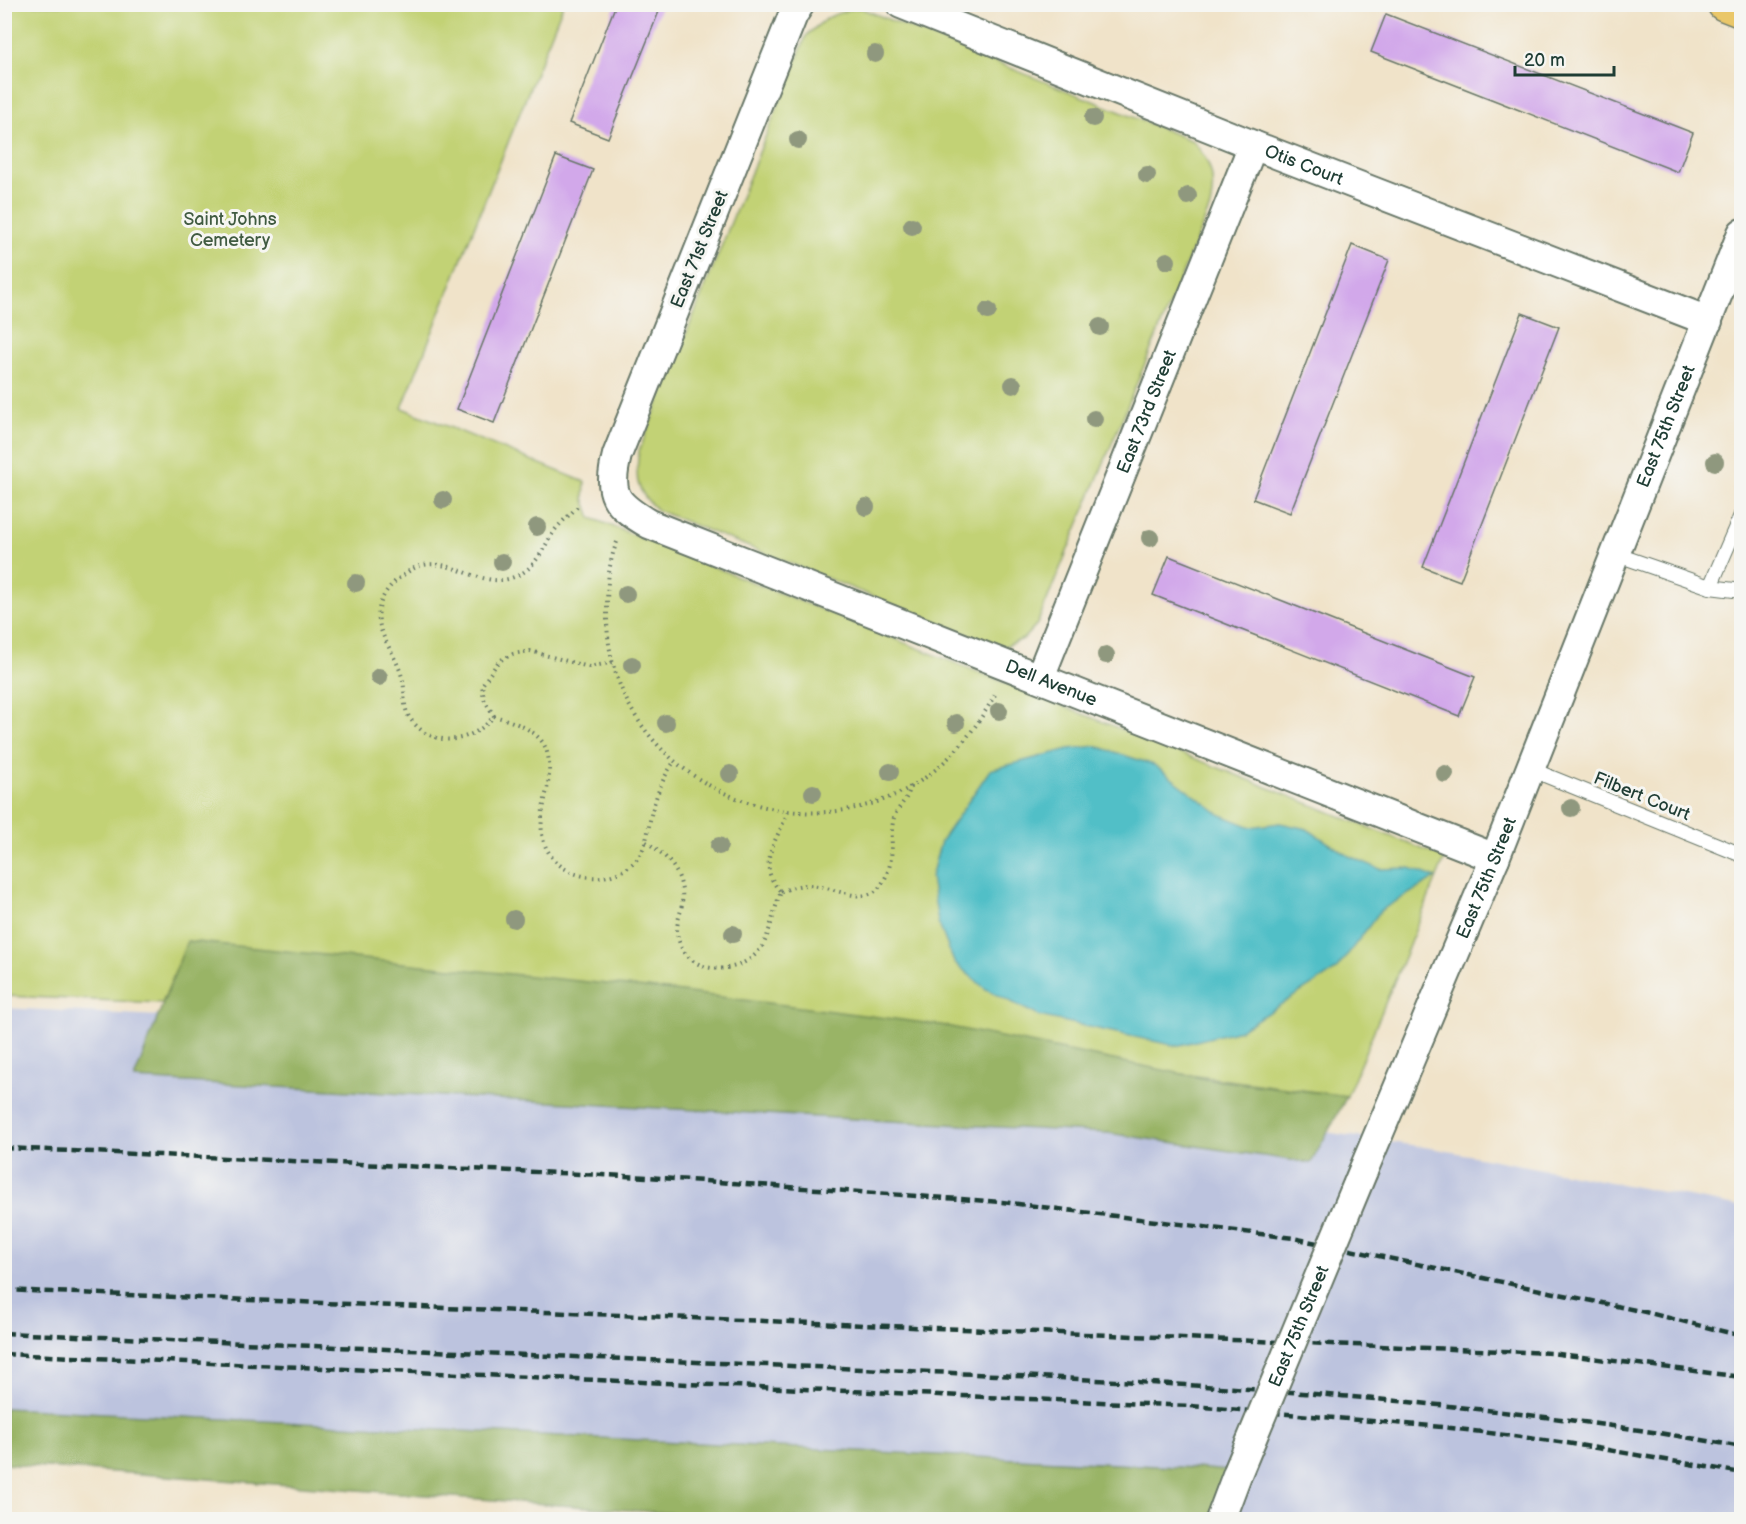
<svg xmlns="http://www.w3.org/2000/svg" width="1746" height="1524" viewBox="0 0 1746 1524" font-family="'Balsamiq Sans',sans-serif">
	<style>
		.industrial { fill: #bcc3de }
		.green { fill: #c2d274; stroke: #708854; stroke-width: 1.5 }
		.forest { fill: #99b466; stroke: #5c784d; stroke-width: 1.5 }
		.water { fill: #51bfc7; stroke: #387e7e; stroke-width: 1.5 }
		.building { fill: #d2a8ea }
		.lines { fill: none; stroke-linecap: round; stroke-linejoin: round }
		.lane-casing { stroke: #687768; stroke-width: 16 }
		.street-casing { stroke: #687768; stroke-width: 32 }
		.primary-casing { stroke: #687768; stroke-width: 36 }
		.path { stroke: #687768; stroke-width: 4; stroke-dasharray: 1.5 4.5; stroke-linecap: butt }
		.lane { stroke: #fff; stroke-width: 14 }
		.street { stroke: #fff; stroke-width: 28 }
		.primary { stroke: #eac769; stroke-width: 33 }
		.rail { stroke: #1f3d34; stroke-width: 4.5; stroke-dasharray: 9 4.5; stroke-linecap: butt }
		.street-bridge-casing { stroke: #687768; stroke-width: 32; stroke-linecap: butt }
		.street-bridge { stroke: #fff; stroke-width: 28 }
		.tree { fill: #8f987e }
		.labels { text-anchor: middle; stroke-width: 6; stroke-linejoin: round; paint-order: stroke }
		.street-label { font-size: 18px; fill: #1f3d34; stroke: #f6f6f2 }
		.park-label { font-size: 18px; fill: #405b41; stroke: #f6f6f2 }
	</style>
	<rect width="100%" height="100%" fill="#f6f6f2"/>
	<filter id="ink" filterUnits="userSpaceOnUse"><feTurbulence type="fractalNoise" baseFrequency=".0167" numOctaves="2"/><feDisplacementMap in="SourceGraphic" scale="12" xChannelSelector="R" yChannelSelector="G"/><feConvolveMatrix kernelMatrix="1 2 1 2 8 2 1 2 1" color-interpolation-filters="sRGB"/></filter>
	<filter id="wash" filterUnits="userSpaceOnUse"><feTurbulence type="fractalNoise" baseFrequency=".008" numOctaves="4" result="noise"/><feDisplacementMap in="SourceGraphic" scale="24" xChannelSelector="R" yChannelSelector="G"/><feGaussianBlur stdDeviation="1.35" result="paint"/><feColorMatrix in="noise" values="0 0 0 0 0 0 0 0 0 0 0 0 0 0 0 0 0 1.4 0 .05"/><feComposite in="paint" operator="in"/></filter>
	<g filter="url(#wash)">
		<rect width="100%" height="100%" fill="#f0e3c9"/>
		<!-- industrial -->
		<path class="industrial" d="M4 1008 396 1028 1095 1097 1437 1149 1741 1207V1519H1220L1195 1468 5 1408Z"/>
		<!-- green -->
		<path class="green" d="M5 5H563L402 408 585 482 584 498 591 518 1445 858 1347 1096 188 941 162 1003 5 996Z
			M860 8 1193 141C1212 164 1216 177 1210 207L1037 624 1023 639 1001 648 657 510C635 490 635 479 639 451L806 36C825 18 834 12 860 8Z"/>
		<!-- forest -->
		<path class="forest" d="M187 941 666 990 941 1025 1207 1079 1347 1096 1311 1163 1108 1133 134 1079Z
			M4 1408 1195 1468 1238 1472 1220 1519H749L5 1464Z"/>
		<!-- water -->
		<path class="water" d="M1096 746 1154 765 1221 815 1251 827 1280 823 1307 829 1349 856 1380 869 1410 868 1436 878 1381 910 1336 970 1240 1030 1176 1046 1039 1016 986 989 954 962 938 922 931 877 941 841 990 770 1069 749Z"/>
		<g id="blocks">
			<!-- building -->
			<path class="building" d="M616 4H662L608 138 569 123Z
				M1386 14 1693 133 1678 172 1371 52Z
				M556 156 593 170 494 423 457 409Z
				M1352 245 1389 260 1290 513 1253 499Z
				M1522 313 1559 327 1460 581 1423 567Z
				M1169 556 1475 677 1459 716 1153 595Z"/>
		</g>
	</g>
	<g filter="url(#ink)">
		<use href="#blocks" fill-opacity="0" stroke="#687768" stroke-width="1.5"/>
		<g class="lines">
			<defs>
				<path id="lane" d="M1615 554 1710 587 1742 591
					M1710 587 1742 513
					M1530 769 1742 855"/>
				<g id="street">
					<path id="s1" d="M800 4 793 15 617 455C607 495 615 504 649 524L1495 858"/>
					<path id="s2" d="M901 4 1253 145 1708 321"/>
					<path id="s3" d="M1040 677 1253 145"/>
					<path id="s4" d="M1363 1171 1495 858 1742 233"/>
					<path d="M1220 1520 1238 1472"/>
				</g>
				<path id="primary" d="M1724 4 1742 11"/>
			</defs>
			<!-- lane casing -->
			<use href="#lane" class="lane-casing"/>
			<!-- street casing -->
			<use href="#street" class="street-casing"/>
			<!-- primary casing -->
			<use href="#primary" class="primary-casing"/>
			<!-- path -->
			<path class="path" d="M577 507C570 515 561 522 555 530 542 549 537 568 514 577 478 592 446 548 409 571 400 577 392 583 386 592 365 624 394 647 402 677 406 689 402 705 409 717 432 750 471 744 494 716L484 699 482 685 499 661 513 654 530 651 589 667 614 662
				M617 542C607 566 607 592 607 618 608 756 756 847 883 800 935 781 970 740 996 693
				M494 716C512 721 539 730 546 749 557 780 536 809 543 839 554 881 612 890 638 858 647 845 648 830 651 815 656 796 663 776 675 761
				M646 842C672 858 687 879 681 910 678 920 675 931 679 941 690 977 741 976 761 948 770 936 774 907 781 892 754 863 778 841 788 811
				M781 892C790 888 798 885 808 885 841 886 874 917 889 868 894 851 890 837 893 822 895 807 909 801 910 786"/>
			<!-- lane -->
			<use href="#lane" class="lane"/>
			<!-- street -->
			<use href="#street" class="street"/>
			<!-- primary -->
			<use href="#primary" class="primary"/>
			<!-- rail -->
			<path class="rail" d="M4 1148 647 1177 1002 1202 1293 1238 1645 1312 1742 1336
				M4 1290 1551 1353 1742 1377
				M4 1333C290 1345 576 1357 862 1369 1157 1382 1450 1394 1742 1447
				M4 1354 1191 1406 1443 1427 1567 1443 1742 1473"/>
			<defs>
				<g id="street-bridge">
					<path id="s5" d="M1238 1472 1363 1171"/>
				</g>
			</defs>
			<!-- street-bridge casing -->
			<use href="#street-bridge" class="street-bridge-casing"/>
			<!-- street-bridge -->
			<use href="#street-bridge" class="street-bridge"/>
		</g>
		<!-- trees -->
		<g class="tree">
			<circle cx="875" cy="54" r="9"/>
			<circle cx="1093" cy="118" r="9"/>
			<circle cx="798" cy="140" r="9"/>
			<circle cx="1147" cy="175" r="9"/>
			<circle cx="1188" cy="196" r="9"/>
			<circle cx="912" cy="226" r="9"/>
			<circle cx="1167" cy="261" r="9"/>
			<circle cx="988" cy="311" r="9"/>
			<circle cx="1100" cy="327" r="9"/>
			<circle cx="1013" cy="385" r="9"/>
			<circle cx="1094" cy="419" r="9"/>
			<circle cx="1715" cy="462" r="9"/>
			<circle cx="443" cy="500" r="9"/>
			<circle cx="866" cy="507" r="9"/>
			<circle cx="537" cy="527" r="9"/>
			<circle cx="1150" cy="538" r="9"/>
			<circle cx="502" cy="562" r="9"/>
			<circle cx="356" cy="583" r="9"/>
			<circle cx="626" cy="594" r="9"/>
			<circle cx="1106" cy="655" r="9"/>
			<circle cx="632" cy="665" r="9"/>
			<circle cx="379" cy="677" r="9"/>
			<circle cx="999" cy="711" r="9"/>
			<circle cx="666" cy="723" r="9"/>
			<circle cx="956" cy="723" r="9"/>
			<circle cx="890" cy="772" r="9"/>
			<circle cx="730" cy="774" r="9"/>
			<circle cx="1445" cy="774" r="9"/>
			<circle cx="813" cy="793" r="9"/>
			<circle cx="1571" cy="808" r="9"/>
			<circle cx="719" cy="846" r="9"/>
			<circle cx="514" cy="919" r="9"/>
			<circle cx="733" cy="934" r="9"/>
		</g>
	</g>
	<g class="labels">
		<!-- street labels -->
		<g class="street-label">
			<text dy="6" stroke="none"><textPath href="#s2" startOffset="434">Otis Court</textPath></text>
			<text transform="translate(699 249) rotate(-68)" y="6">East 71st Street</text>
			<text dy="6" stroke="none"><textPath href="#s3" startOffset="286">East 73rd Street</textPath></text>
			<text dy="6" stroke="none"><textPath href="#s4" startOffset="804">East 75th Street</textPath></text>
			<text dy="6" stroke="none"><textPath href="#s1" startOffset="1005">Dell Avenue</textPath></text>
			<text transform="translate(1642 796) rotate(22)" y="6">Filbert Court</text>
			<text dy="6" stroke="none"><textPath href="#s4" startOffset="318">East 75th Street</textPath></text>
			<text dy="6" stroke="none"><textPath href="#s5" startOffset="158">East 75th Street</textPath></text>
		</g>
		<!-- park labels -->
		<g class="park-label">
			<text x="230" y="225">Saint Johns<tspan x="230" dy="21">Cemetery</tspan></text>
		</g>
	</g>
	<!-- margin -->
	<rect width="1746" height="1524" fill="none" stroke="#f6f6f2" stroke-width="24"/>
	<!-- scale -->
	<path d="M1515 66v9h99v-9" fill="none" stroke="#1f3d34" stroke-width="3"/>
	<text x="1524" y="66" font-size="18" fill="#1f3d34" stroke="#f6f6f2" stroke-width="4.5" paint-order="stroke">20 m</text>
</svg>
